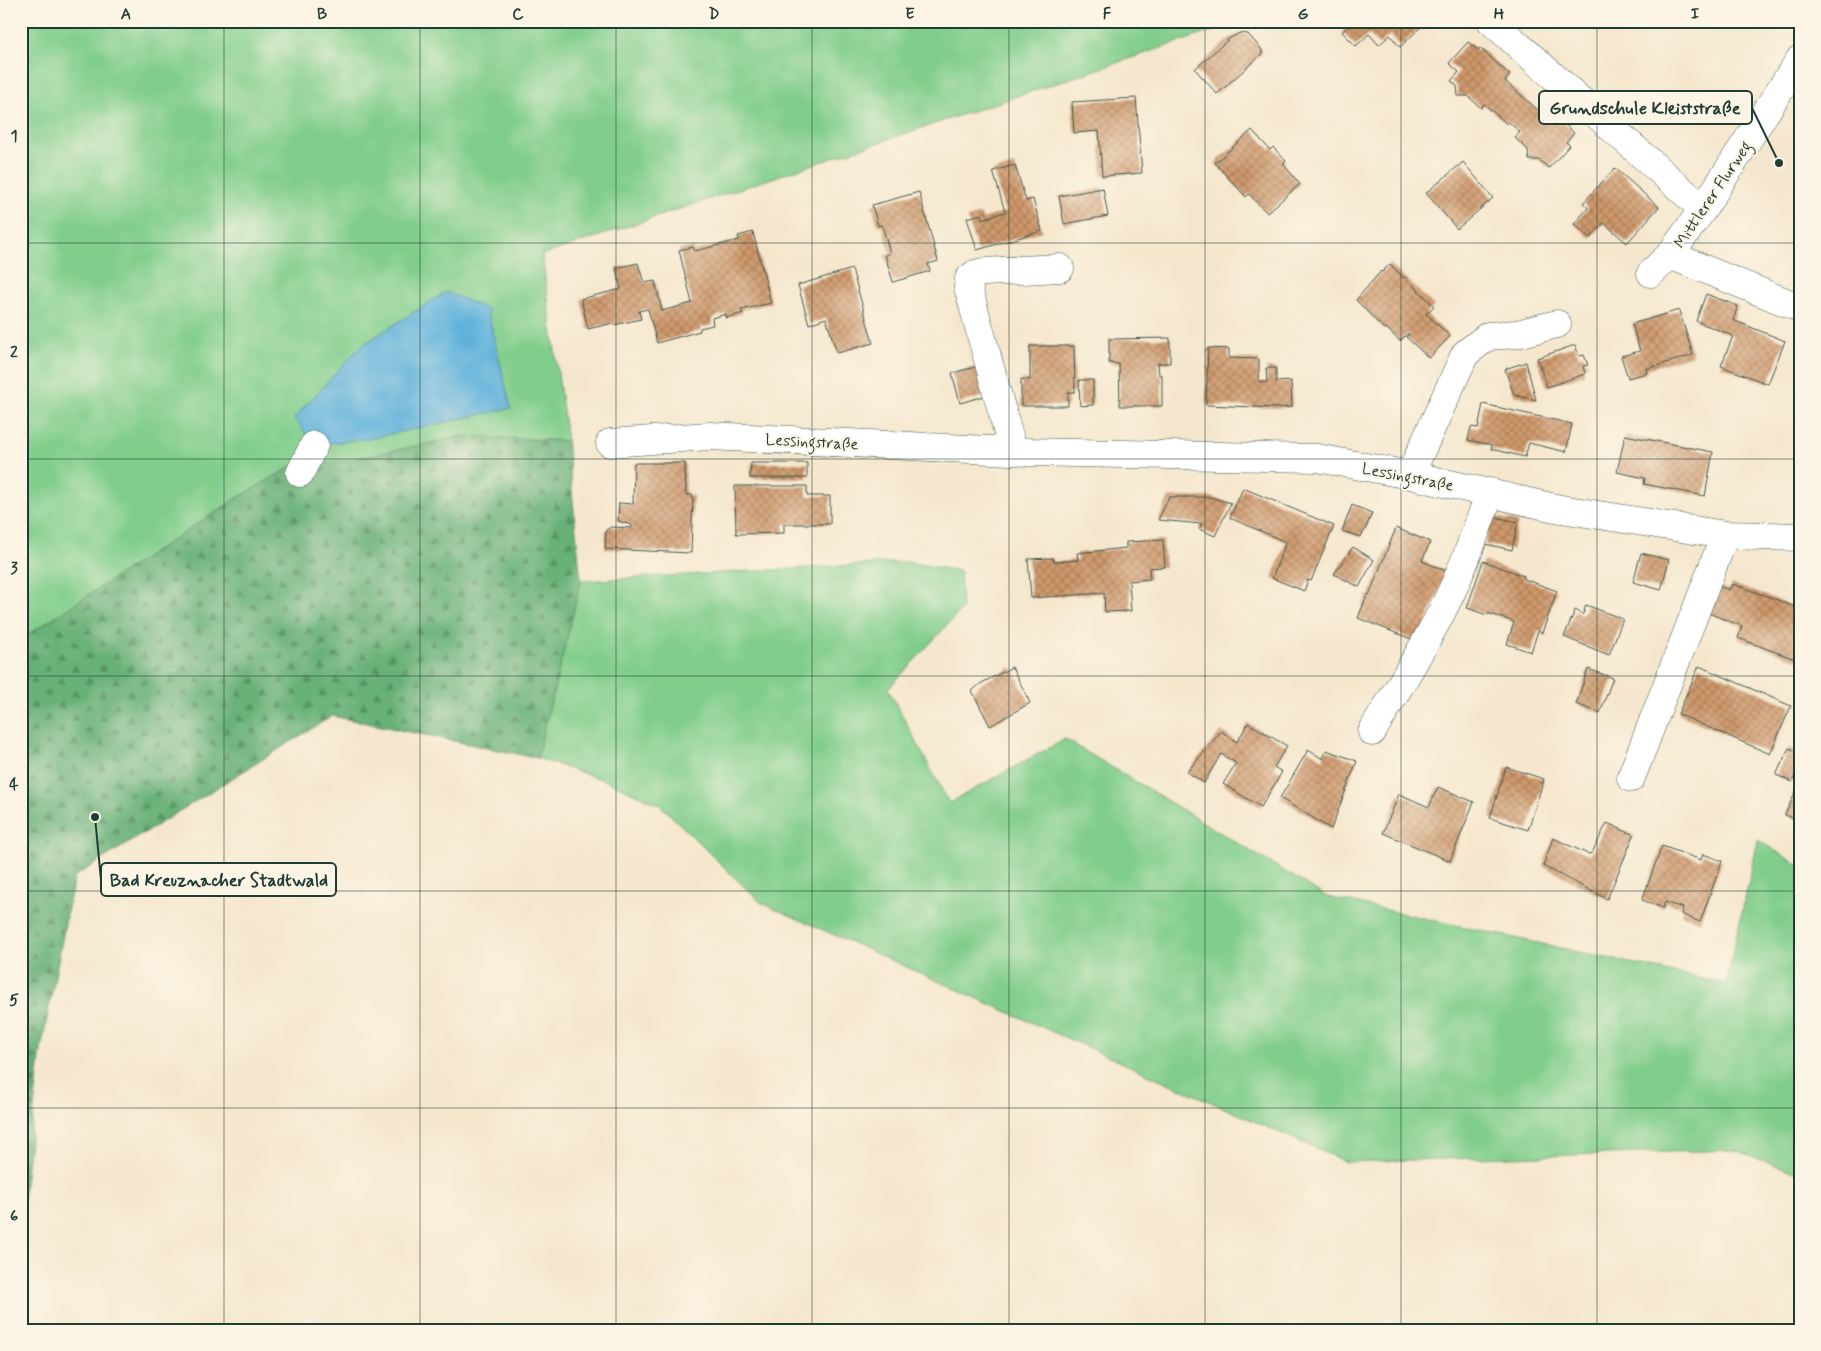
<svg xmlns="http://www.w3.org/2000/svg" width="1821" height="1351" viewBox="0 0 1821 1351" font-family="Mynerve,sans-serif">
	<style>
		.green { fill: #81ce8c; stroke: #508660 }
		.forest { fill: url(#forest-firs); stroke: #447756 }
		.water { fill: #60b2db; stroke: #407888 }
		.building { fill: url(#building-cross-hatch) }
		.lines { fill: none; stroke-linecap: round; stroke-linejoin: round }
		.minor-casing { stroke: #3f564b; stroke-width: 29 }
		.minor { stroke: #fff; stroke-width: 28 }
		.grid { fill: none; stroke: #1f3d34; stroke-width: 1; stroke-opacity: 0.55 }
		.labels { text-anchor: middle; stroke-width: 4; stroke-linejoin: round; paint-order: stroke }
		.street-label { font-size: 16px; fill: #1f3d34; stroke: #fcf5e5 }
		.leader { fill: none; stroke: #1f3d34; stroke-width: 2 }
		.callout-dot { fill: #1f3d34; stroke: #fcf5e5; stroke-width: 2 }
		.callout { fill: #fcf5e5; stroke: #1f3d34; stroke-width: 2 }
		.callout-label { font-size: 18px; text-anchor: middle; font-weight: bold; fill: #1f3d34 }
		.neatline { fill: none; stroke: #1f3d34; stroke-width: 2 }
		.grid-label { font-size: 16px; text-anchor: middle; font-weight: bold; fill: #1f3d34 }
	</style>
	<defs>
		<pattern id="forest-firs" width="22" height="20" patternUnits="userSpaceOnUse" patternTransform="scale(1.25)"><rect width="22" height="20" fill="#68b178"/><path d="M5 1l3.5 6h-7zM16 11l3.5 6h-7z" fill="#559163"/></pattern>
		<pattern id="building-cross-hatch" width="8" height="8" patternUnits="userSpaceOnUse" patternTransform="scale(1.25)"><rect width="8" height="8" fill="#d0996c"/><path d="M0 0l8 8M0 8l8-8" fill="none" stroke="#a87e5a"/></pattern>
	</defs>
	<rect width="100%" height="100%" fill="#fcf5e5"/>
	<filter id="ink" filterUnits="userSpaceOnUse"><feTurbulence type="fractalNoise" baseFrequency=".02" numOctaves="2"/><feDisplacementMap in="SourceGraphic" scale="10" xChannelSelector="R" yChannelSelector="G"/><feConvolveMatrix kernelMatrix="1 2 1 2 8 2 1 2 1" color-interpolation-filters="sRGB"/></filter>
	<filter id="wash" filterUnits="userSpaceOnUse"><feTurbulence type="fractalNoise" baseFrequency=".0096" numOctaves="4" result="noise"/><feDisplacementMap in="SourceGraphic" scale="20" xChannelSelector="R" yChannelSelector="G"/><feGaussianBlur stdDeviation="1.12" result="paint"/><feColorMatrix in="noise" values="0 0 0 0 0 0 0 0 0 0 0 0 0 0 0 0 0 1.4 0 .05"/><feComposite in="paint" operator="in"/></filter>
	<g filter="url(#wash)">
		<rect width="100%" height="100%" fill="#f5e7cd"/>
		<!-- green -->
		<path class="green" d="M21 21H1226L1224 27 542 255 567 441 464 436 345 461 291 467 234 500 21 639Z
			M906 562 960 571 962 609 888 689 949 803 1065 739 1327 897 1726 984 1758 840 1800 866V1174L1735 1150 1346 1162 760 902 660 805 607 781 537 758 581 581Z"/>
		<!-- forest -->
		<path class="forest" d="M464 436 567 441 581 581 537 758 332 716 74 877 41 1050 21 1217V639L234 500 291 467 345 461Z"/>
		<!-- water -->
		<path class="water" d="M446 292 487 309 511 408 372 438 314 445 294 418 362 345Z"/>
		<g id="blocks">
			<!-- building -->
			<path class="building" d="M1353 21H1422L1424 24 1400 47 1390 35 1379 45 1369 34 1356 46 1342 32Z
				M1240 33 1248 34 1262 50V54L1217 94 1195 69 1230 38Z
				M1468 42 1478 50 1480 48 1510 75 1505 81 1539 111 1544 105 1574 133 1566 142 1570 145 1549 168 1539 160H1529L1528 150 1515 138 1520 132 1509 122 1507 124 1484 104 1481 108 1468 96H1458L1457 86 1451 81 1459 72 1449 63Z
				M1136 98 1142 173 1102 176 1099 131 1074 133 1072 102Z
				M1252 130 1270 150 1273 147 1286 161 1283 164 1300 184 1267 213 1249 194 1246 197 1215 163Z
				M1463 162 1493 198 1457 229 1426 193Z
				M1015 165 1026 201 1033 199 1042 231 977 250 967 218 981 214 982 219 1005 212 993 171Z
				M1615 168 1659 207 1627 243 1604 223 1590 238 1574 224 1588 208 1583 203Z
				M1103 188 1108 216 1064 224 1059 196Z
				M919 192 938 261 928 264 930 271 893 282 885 255 890 253 882 225 878 226 872 205Z
				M753 232 771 303 741 310 743 313 726 318V314L712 318 713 325 700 328V331L657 343 648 309 639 311 641 319 614 325 613 323 588 329 581 299 621 289 616 268 638 263 644 283 655 281 662 311 692 303 679 250 693 247 695 251 739 240 738 236Z
				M1390 264 1404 278 1405 277 1434 306 1426 314 1450 336 1429 358 1406 337 1409 335 1408 333 1400 341 1386 328 1384 329 1356 300 1381 271 1382 272Z
				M852 269 873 343 837 353 826 318 809 324 798 285Z
				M1706 294 1738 306 1733 320 1785 341 1768 384 1721 366 1733 336 1696 321Z
				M1679 310 1693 355 1646 369 1647 373 1628 378 1621 356 1640 351 1632 324Z
				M1170 338V363H1158L1159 375H1162V406H1120L1119 364 1109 363V339Z
				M1575 345 1579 356 1584 355 1588 365 1583 366 1585 374 1547 387 1537 358Z
				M1030 346H1074L1075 392H1068V406H1021V379L1030 380Z
				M1208 348 1229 349V358L1259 359V382H1267L1266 368H1276V382L1291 381 1292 407 1278 408 1206 405Z
				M1526 362 1536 400 1514 395 1505 369Z
				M979 366 988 395 960 403 952 373Z
				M1079 380H1093V405L1080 406Z
				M1483 404 1572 424 1566 452 1529 443 1525 457 1491 449 1492 445 1468 440 1471 427 1478 428Z
				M1625 435 1713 452 1705 496 1644 484 1645 478 1617 472Z
				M634 463H685L686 495H693L691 553 605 549 606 530 611 527 632 528V525L618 521 619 503 633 504Z
				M751 463H807V478H750Z
				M735 486H807V496H830V524H784V533L736 534Z
				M1243 488 1334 526 1311 581 1308 580 1304 591 1272 578 1286 542 1230 518Z
				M1169 497H1210L1231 503 1215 536 1199 529 1202 524 1158 520Z
				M1352 505 1372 513 1365 530 1360 537 1342 531Z
				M1491 516 1518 522 1512 550 1485 544Z
				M1396 528 1430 542 1422 561 1447 571 1419 642 1358 618 1367 595H1369Z
				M1163 540 1165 567 1149 568 1150 579 1129 581 1131 611 1105 612 1104 593 1031 598 1028 559 1053 558 1054 562 1078 560 1077 553 1126 548V542Z
				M1353 547 1374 560 1359 587 1334 574Z
				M1641 553 1669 560 1661 590 1633 582Z
				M1483 561 1524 576V579L1557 591 1542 633 1538 631 1531 652 1507 644 1514 622 1488 613 1487 615 1467 608Z
				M1713 584 1729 590 1732 584 1775 599 1800 609V661L1738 638 1742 626 1703 611Z
				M1586 605 1623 619 1609 655 1564 637 1575 610 1583 614Z
				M1699 666 1791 706 1770 754 1678 714Z
				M1012 667 1030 703 990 726 972 691 980 684Z
				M1588 669 1613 678 1600 713 1576 704Z
				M1248 723 1287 746 1274 767 1282 772 1261 807 1223 784 1236 763 1221 754 1204 783 1187 772 1221 731 1237 742Z
				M1789 748 1800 753V765L1792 782 1776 775Z
				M1308 750 1323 759 1326 750 1357 761 1331 829 1280 798Z
				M1506 767 1544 779 1528 830 1490 818Z
				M1800 782V822L1785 815Z
				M1438 787 1474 802 1450 861 1383 833 1399 794 1429 807Z
				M1607 823 1634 835 1607 899 1543 866 1553 838 1588 854 1592 853Z
				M1662 846 1701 860 1703 854 1722 861 1700 922 1681 914 1683 908 1665 902 1663 908 1642 900Z"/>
		</g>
	</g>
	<g filter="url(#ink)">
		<use href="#blocks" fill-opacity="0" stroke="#3f564b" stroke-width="1"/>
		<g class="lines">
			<defs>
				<path id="minor" d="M1491 21 1703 209
					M1670 255 1800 308
					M1651 273 1670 255 1703 209 1800 59
					M610 443 709 436 1028 452 1317 458 1410 475 1555 508 1725 535 1800 537
					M1013 451 968 287 969 279 975 274 984 272 1060 268
					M300 473 314 445
					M1410 475 1465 354 1488 336 1517 334 1557 324
					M1372 732C1398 688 1426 645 1448 599 1465 565 1477 528 1490 492
					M1631 778 1725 535"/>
			</defs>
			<!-- minor casing -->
			<use href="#minor" class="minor-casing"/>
			<!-- minor -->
			<use href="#minor" class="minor"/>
		</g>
	</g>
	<!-- grid -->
	<path class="grid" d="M224 21V1330M420 21V1330M616 21V1330M812 21V1330M1009 21V1330M1205 21V1330M1401 21V1330M1597 21V1330M21 243H1800M21 459H1800M21 676H1800M21 891H1800M21 1108H1800"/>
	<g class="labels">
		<!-- street labels -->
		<g class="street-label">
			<text transform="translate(1712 194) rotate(-56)" y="6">Mittlerer Flurweg</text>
			<text transform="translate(812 441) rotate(3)" y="6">Lessingstraße</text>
			<text transform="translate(1408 476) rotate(11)" y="6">Lessingstraße</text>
		</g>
	</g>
	<!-- callouts -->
	<path class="leader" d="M1779 163L1752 108M95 817L101 880"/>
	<g class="callout-dot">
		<circle cx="1779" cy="163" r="5"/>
		<circle cx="95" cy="817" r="5"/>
	</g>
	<g class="callout">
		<rect x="1539" y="91" width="213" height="33" rx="5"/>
		<rect x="101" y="863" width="235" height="33" rx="5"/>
	</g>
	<g class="callout-label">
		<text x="1645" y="114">Grundschule Kleiststraße</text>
		<text x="219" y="886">Bad Kreuznacher Stadtwald</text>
	</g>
	<!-- margin -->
	<rect width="1821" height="1351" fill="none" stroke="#fcf5e5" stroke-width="55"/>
	<rect x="28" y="28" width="1766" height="1296" class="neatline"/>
	<g class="grid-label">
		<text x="126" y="19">A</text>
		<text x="322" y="19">B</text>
		<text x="518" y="19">C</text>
		<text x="714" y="19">D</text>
		<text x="910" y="19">E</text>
		<text x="1107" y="19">F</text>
		<text x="1303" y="19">G</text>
		<text x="1499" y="19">H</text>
		<text x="1695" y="19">I</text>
		<text x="14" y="141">1</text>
		<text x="14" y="357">2</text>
		<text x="14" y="573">3</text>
		<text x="14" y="789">4</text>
		<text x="14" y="1005">5</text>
		<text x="14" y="1221">6</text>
	</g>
</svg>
